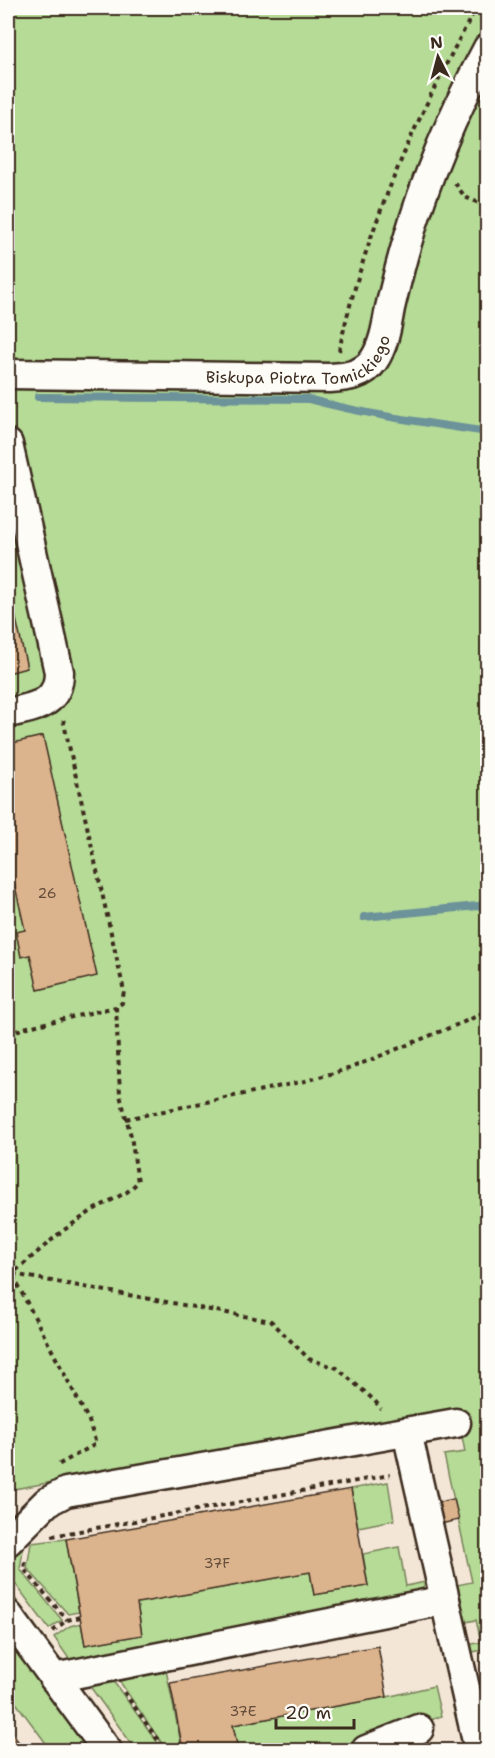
<svg xmlns="http://www.w3.org/2000/svg" width="495" height="1758" viewBox="0 0 495 1758" font-family="'Shantell Sans',sans-serif">
	<style>
		.green { fill: #b5db96; stroke: #78825a; stroke-width: 1.5 }
		.lines { fill: none; stroke-linecap: round; stroke-linejoin: round }
		.stream { stroke: #6c929a; stroke-width: 8 }
		.building { fill: #dbb38c; stroke: #3b2a1e; stroke-width: 1.5 }
		.minor-casing { stroke: #3b2a1e; stroke-width: 33 }
		.path { stroke: #3b2a1e; stroke-width: 4; stroke-dasharray: 4.5 4.5; stroke-linecap: butt }
		.minor { stroke: #fdfcf7; stroke-width: 28 }
		.labels { text-anchor: middle; stroke-width: 5; stroke-linejoin: round; paint-order: stroke }
		.number-label { font-size: 14px; fill: #634c3a }
		.street-label { font-size: 16px; fill: #3b2a1e; stroke: #fdfcf7 }
	</style>
	<rect width="100%" height="100%" fill="#f3e6d7"/>
	<filter id="ink" filterUnits="userSpaceOnUse"><feTurbulence type="fractalNoise" baseFrequency=".0167" numOctaves="2"/><feDisplacementMap in="SourceGraphic" scale="12" xChannelSelector="R" yChannelSelector="G"/><feConvolveMatrix kernelMatrix="1 2 1 2 8 2 1 2 1" color-interpolation-filters="sRGB"/></filter>
	<g filter="url(#ink)">
		<!-- green -->
		<path class="green" d="M8 8H487L488 292 485 298H488L487 1670 483 1650 463 1654 461 1647 481 1642 476 1620 456 1624 447 1587 472 1582 444 1455 465 1452 457 1410 8 1490Z
			M388 1482 394 1520 358 1527 351 1489Z
			M66 1539 79 1612 68 1614 27 1568 31 1543Z
			M24 1544 20 1569 62 1620 49 1629 8 1574V1556L19 1545Z
			M399 1547 406 1586 425 1582 422 1592 78 1672 54 1637 70 1626 81 1623 85 1645 142 1635 137 1603 310 1572 314 1595 368 1586 363 1554Z
			M8 1589 62 1662 52 1653 8 1593Z
			M8 1640 88 1750H51L8 1692Z
			M166 1670 181 1743 165 1748 118 1679Z
			M113 1681 163 1750H136L89 1685Z
			M434 1686 441 1716 355 1750H238L233 1725 387 1697Z"/>
		<g class="lines">
			<!-- stream -->
			<path class="stream" d="M38 397 308 399C367 415 427 423 488 432
				M364 917 488 905"/>
		</g>
		<!-- building -->
		<path class="building" d="M8 583 27 668 8 673Z
			M43 736 97 976 38 990 30 955 21 957 16 932 25 930 8 855V744Z
			M351 1489 368 1586 314 1595 310 1572 137 1603 142 1635 85 1645 66 1539Z
			M454 1499 459 1520 435 1525 430 1504Z
			M378 1646 387 1697 233 1725 238 1750H183L170 1683Z
			M11 1731 24 1750H8V1733Z"/>
		<g class="lines">
			<defs>
				<g id="minor">
					<path id="s1" d="M8 374 330 378C347 377 364 375 374 360 384 345 387 325 390 308 395 287 400 266 406 246 426 177 454 111 488 48"/>
					<path d="M8 444 59 672C59 705 34 707 8 713"/>
					<path d="M407 1432 479 1750"/>
					<path d="M8 1541 47 1502 66 1492 456 1423"/>
					<path d="M8 1615 107 1750"/>
					<path d="M54 1678 445 1600"/>
					<path d="M366 1750 419 1729"/>
				</g>
			</defs>
			<!-- minor casing -->
			<use href="#minor" class="minor-casing"/>
			<!-- path -->
			<path class="path" d="M455 183 465 197 488 207
				M339 351C365 229 417 116 476 8
				M8 1034 24 1028 116 1007
				M126 1119 305 1081 348 1069 471 1019 488 1010
				M8 1269 12 1274 89 1421 96 1444 56 1466
				M13 1274 271 1321 309 1359 337 1368 375 1401 381 1409
				M8 1286 12 1274 61 1232 93 1210 127 1192 138 1182 131 1136 120 1095 116 1007 122 1003 124 991 63 719
				M52 1536 390 1475
				M25 1562 24 1569 67 1620
				M8 1581 14 1590
				M53 1631 67 1620 80 1617
				M124 1692 165 1750
				M165 1750 182 1746"/>
			<!-- minor -->
			<use href="#minor" class="minor"/>
		</g>
	</g>
	<g class="labels">
		<!-- number labels -->
		<g class="number-label">
			<text x="47" y="898">26</text>
			<text x="217" y="1568">37F</text>
			<text x="243" y="1716">37E</text>
		</g>
		<!-- street labels -->
		<g class="street-label">
			<text dy="6" stroke="none"><textPath href="#s1" startOffset="298">Biskupa Piotra Tomickiego</textPath></text>
		</g>
	</g>
	<!-- margin -->
	<rect width="495" height="1758" fill="none" stroke="#fdfcf7" stroke-width="30"/>
	<rect x="15" y="15" width="465" height="1728" fill="none" stroke="#3b2a1e" stroke-width="2" filter="url(#ink)"/>
	<!-- north arrow -->
	<g transform="translate(438 57) rotate(354)" stroke="#fdfcf7" stroke-width="4.5" paint-order="stroke">
	<path d="M0-4.5L10 22L0 15L-10 22Z" fill="#3b2a1e"/>
	<text y="-9" font-size="16" font-weight="bold" text-anchor="middle" fill="#3b2a1e">N</text>
	</g>
	<!-- scale -->
	<path d="M276 1719v9h78v-9" fill="none" stroke="#3b2a1e" stroke-width="3"/>
	<text x="285" y="1719" font-size="18" fill="#3b2a1e" stroke="#fdfcf7" stroke-width="4.5" paint-order="stroke">20 m</text>
</svg>
